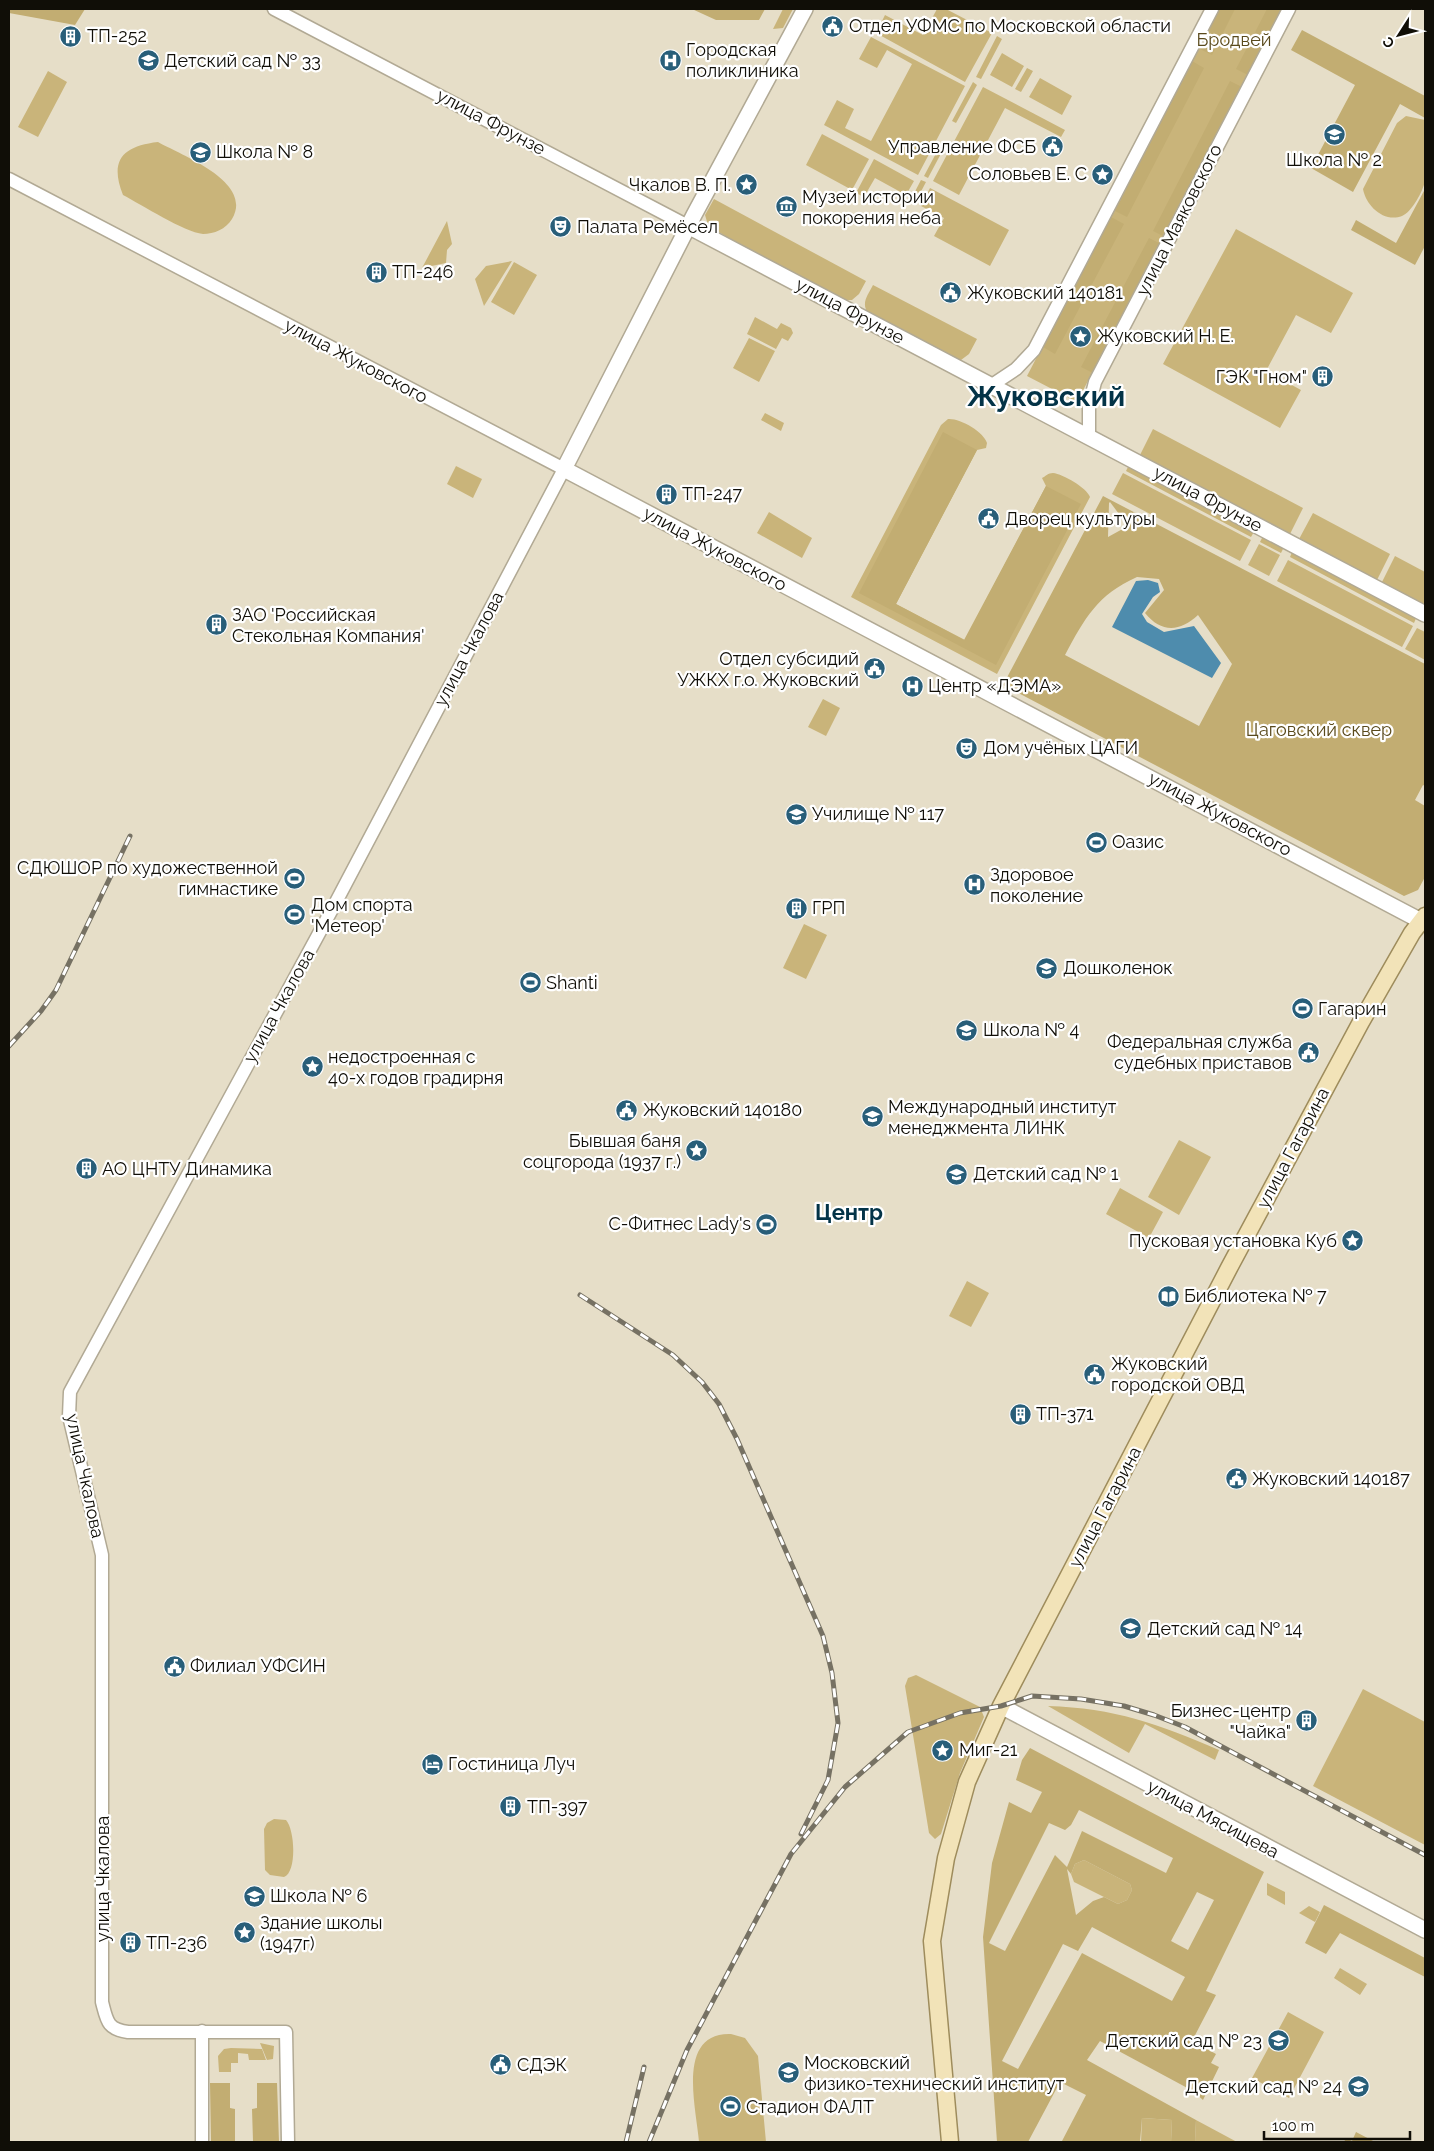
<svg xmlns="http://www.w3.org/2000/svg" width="1434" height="2151" viewBox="0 0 1434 2151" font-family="Raleway,sans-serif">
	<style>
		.green { fill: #c9b47a }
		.forest { fill: #c2ad72; fill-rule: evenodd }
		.water { fill: #4e8cad }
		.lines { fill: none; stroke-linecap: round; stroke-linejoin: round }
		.tertiary-casing { stroke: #b1a994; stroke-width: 15 }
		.secondary-casing { stroke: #b1a994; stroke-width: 18 }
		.primary-casing { stroke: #9e8c5c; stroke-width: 19 }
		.tertiary { stroke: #fff; stroke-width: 12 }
		.secondary { stroke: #fff; stroke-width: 15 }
		.primary { stroke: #f2e3b8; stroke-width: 16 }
		.rail-casing { stroke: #767163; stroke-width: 5 }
		.rail { stroke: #fff; stroke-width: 3; stroke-dasharray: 9; stroke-linecap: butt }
		.labels { text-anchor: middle; stroke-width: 4.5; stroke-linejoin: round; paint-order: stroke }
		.poi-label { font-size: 18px; fill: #100e07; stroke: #fff; text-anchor: start }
		.park-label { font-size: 18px; fill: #5a4a1c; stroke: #fff }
		.street-label { font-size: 18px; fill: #100e07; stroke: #fff }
		.district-label { font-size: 22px; font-weight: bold; fill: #033347; stroke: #fff }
		.town-label { font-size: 28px; font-weight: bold; fill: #033347; stroke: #fff }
	</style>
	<rect width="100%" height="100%" fill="#e6dec8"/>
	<!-- green -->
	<path class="green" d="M783 9H793L783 28 773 29Z
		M937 9H946L992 33 965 82 876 33 885 15 923 35Z
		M1218 9H1282L1077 402 1027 376Z
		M997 36 1002 39 981 79 976 77Z
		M871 37 965 86 918 175 824 125 837 100 854 109 845 128 871 141 912 64 887 50 877 68 859 59Z
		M1002 53 1024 66 1012 87 990 75Z
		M1027 68 1033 71 1021 92 1015 89Z
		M48 71 67 82 38 137 18 127Z
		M1040 78 1072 96 1062 115 1029 97Z
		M973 82 977 85 956 123 952 121Z
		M983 87 1065 130 1061 137 1005 108 959 195 933 181Z
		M1406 116 1425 120C1425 136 1429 166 1425 181 1423 191 1412 212 1402 216 1384 223 1366 206 1363 189L1397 123Z
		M822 134 869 159 852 190 806 165Z
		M158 142C183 156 254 182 232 219 226 229 214 234 203 234 184 232 142 205 123 195 109 160 123 146 158 142Z
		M941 144 945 146 928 178 924 176Z
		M874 159 914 181 906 195 875 178 864 197 856 193Z
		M921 180 926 182 915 203 910 201Z
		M930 188 1009 230 990 266 934 236 944 218 921 206Z
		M714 199 866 281 859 294 852 300H843L742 247 708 225 705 215Z
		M447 221 452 244 447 250 446 263 422 268Z
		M1236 229 1353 293 1331 333 1296 315 1266 371 1301 390 1280 428 1163 364Z
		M512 261 484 306 475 279 486 266Z
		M514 262 537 275 514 315 491 302Z
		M873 285 977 339 969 354 961 360 954 359 869 314C860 304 868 295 873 285Z
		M755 317 777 329 781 323 791 328 793 333 788 341 782 338 776 349 747 334Z
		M749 338 775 351 759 382 733 368Z
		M765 413 784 423 781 431 761 420Z
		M948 419C960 418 984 432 987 443L986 448 977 450 896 604 965 640 1046 486 1042 478C1046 476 1048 473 1053 473 1063 474 1087 488 1090 497L997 674 851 597 941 425Z
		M1153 429 1303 508 1289 536 1139 457Z
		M1130 463 1255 530 1251 537 1126 471Z
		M456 466 482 479 473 498 447 484Z
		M1123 473 1251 540 1240 561 1112 494Z
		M769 512 812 538 802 558 757 533Z
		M1313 513 1390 554 1376 582 1298 541Z
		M1264 534 1285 545 1281 553 1260 542Z
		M1259 544 1280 555 1269 576 1248 565Z
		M1293 550 1417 616 1414 623 1290 557Z
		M1395 556 1425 572V608L1381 584Z
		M1288 560 1413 626 1402 647 1277 581Z
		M1417 628 1425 632V660L1405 649Z
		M823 699 840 708 826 736 808 727Z
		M804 924 827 935 806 979 783 968Z
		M1179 1140 1211 1157 1179 1215 1148 1197Z
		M1120 1188 1163 1212 1149 1238 1106 1214Z
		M967 1281 989 1293 971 1327 949 1316Z
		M916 1675 980 1707 984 1717 960 1773 941 1834 935 1839 929 1833 905 1686 908 1678Z
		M1363 1689 1425 1722V1845L1313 1786Z
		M1048 1706C1114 1708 1159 1724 1219 1750L1215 1760 1145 1724 1129 1753Z
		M274 1819 286 1820C295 1830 297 1872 284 1877L270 1875 265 1870 264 1829 267 1823Z
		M1084 1860 1130 1884 1132 1890 1127 1900 1118 1904 1074 1882 1071 1874 1075 1864Z
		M1267 1883 1285 1892V1905L1267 1895Z
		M1309 1906 1320 1912 1315 1922 1299 1913Z
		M1340 1968 1367 1984 1360 1995 1334 1978Z
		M1288 2012 1324 2032 1289 2098 1252 2078Z
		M731 2034 745 2038 758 2056 766 2142H699C696 2107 676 2032 731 2034Z
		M260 2043 274 2046 273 2059 267 2060Z
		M231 2048 262 2049 266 2060H249L248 2054 238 2053V2063H231V2072H219L218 2056 224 2049Z
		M1142 2118 1172 2120 1171 2142H1141Z
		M1196 2120 1237 2142H1195Z"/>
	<!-- forest -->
	<path class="forest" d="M9 9H85L75 25 9 13Z
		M692 9H765L759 20H716Z
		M1218 9H1235L1212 55 1198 48Z
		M1267 9H1282L1248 75 1236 69Z
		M1302 30 1425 96V118L1400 104 1353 192 1311 168 1355 85 1291 50Z
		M1192 61 1204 68 1127 217 1115 211Z
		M1230 81 1242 87 1165 237 1153 231Z
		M1425 189V246L1415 265 1351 230 1356 220 1396 243Z
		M1111 217 1124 224 1055 354 1043 347Z
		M1149 238 1161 244 1093 373 1081 367Z
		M943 432 977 450 896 604 964 640 1046 486 1081 504 996 665 859 593Z
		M1103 496 1425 664V786L1423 785 1415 800 1425 806V877L1418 890 1404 896 1003 685ZM1110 502 1128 526 1108 537 1109 503ZM1137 577 1159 579 1164 590 1145 613C1161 633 1180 632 1198 615L1232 664 1199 726 1065 655C1085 618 1097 595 1137 577Z
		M1030 1748 1264 1872 1206 1991 1216 1995 1192 2041 1216 2054 1211 2063 1219 2067 1203 2100 1193 2091 1100 2041 1087 2060 1196 2120 1195 2142H1171L1172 2120 1142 2118 1140 2142H1065L1062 2141 1086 2095 1060 2082 1028 2142H997L983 1937 992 1863 1009 1802 1031 1813 1042 1792 1016 1780 1022 1760ZM1079 1810 1173 1858 1166 1873 1082 1831 1067 1867 1055 1855 1005 1951 989 1943 1049 1823 1065 1830 1071 1825ZM1084 1860 1130 1884 1132 1890 1127 1900 1118 1904 1104 1897 1093 1901 1076 1915 1067 1869 1071 1874 1075 1864ZM1197 1892 1214 1900 1188 1950 1171 1941ZM1092 1927 1185 1977 1172 2001 1082 1953 1018 2069 1002 2061 1063 1944 1078 1951Z
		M1324 1905 1425 1958V1977L1340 1933 1326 1954 1305 1943Z
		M210 2083H230V2108L235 2109V2141H253L252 2109 257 2108V2083H277L279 2142H211Z
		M1356 2132 1375 2142H1344L1346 2138 1352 2141Z"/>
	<!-- water -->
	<path class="water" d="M1148 580 1158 583 1160 592 1153 597 1142 614 1147 622 1164 632 1194 626 1221 663 1212 678 1112 627 1136 581Z"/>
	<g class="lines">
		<defs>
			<path id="tertiary" d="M274 9 688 226
				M9 179 564 469 336 902 70 1392 69 1416 102 1555V2002C107 2021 107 2029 128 2032H286L288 2142
				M992 385 1016 369 1034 350 1212 9
				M1089 436V406L1095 382 1289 9
				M202 2142V2031"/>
			<path id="secondary" d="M805 9 694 215 564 469 1421 921
				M688 226 1425 614
				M1001 1706 1425 1930"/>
			<path id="primary" d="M950 2142 932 1941 946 1858 967 1782 1001 1706 1229 1268 1361 1022 1412 933 1425 916"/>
		</defs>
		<!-- tertiary casing -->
		<use href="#tertiary" class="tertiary-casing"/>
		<!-- secondary casing -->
		<use href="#secondary" class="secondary-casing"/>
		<!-- primary casing -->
		<use href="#primary" class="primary-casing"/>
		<!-- tertiary -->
		<use href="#tertiary" class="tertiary"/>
		<!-- secondary -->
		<use href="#secondary" class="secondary"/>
		<!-- primary -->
		<use href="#primary" class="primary"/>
		<defs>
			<path id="rail" d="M9 1046 41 1011 56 990 130 836
				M580 1295 673 1355 702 1382 719 1404 737 1439 823 1636 832 1673 838 1723 828 1780 801 1834
				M626 2142 644 2067
				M649 2142 687 2050 791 1854 845 1787 908 1732 960 1713 1001 1706 1032 1696 1081 1699 1124 1706 1154 1715 1185 1727 1425 1855"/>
		</defs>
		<!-- rail casing -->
		<use href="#rail" class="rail-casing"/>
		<!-- rail -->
		<use href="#rail" class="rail"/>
	</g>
	<!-- icons -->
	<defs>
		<symbol id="civic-disc" viewBox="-11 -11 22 22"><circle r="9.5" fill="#285e79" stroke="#fff"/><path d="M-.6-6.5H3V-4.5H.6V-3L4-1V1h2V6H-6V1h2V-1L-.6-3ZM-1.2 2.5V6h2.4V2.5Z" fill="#fff"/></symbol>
		<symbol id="building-disc" viewBox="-11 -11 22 22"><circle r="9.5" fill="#285e79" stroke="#fff"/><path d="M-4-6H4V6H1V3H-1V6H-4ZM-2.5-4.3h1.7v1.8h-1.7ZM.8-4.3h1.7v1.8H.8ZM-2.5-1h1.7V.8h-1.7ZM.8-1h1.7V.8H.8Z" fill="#fff"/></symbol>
		<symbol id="hospital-disc" viewBox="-11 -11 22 22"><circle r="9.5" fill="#285e79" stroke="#fff"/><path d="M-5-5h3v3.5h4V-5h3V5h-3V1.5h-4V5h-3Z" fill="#fff"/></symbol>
		<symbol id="school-disc" viewBox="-11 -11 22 22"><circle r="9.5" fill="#285e79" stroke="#fff"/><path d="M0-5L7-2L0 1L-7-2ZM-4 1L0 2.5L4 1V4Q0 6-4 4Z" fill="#fff"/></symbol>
		<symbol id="sight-disc" viewBox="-11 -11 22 22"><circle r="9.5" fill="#285e79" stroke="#fff"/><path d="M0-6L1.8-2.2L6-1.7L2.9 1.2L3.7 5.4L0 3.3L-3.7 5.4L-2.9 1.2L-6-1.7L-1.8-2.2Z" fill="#fff"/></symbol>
		<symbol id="museum-disc" viewBox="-11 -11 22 22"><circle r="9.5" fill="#285e79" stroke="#fff"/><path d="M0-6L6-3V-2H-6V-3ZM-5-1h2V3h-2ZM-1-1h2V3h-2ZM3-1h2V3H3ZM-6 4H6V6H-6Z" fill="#fff"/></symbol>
		<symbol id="theatre-disc" viewBox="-11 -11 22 22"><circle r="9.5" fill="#285e79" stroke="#fff"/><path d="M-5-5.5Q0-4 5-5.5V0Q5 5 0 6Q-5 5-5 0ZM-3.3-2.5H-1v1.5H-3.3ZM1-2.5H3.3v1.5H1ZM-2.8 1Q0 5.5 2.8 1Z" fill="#fff"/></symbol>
		<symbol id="university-disc" viewBox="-11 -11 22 22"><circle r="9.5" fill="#285e79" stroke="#fff"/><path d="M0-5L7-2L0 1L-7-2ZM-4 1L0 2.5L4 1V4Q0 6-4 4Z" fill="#fff"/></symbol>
		<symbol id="stadium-disc" viewBox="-11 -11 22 22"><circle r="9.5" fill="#285e79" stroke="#fff"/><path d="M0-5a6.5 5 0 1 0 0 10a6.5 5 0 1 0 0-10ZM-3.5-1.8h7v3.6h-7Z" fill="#fff"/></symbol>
		<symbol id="library-disc" viewBox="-11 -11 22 22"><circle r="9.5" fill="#285e79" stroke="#fff"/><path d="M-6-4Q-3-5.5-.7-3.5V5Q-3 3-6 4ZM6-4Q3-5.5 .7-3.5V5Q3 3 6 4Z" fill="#fff"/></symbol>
		<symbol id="hotel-disc" viewBox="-11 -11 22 22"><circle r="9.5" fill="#285e79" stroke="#fff"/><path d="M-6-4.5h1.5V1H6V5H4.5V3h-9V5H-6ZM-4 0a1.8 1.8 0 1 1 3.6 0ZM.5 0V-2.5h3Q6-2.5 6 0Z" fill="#fff"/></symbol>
	</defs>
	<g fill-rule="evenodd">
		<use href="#civic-disc" x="820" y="14" width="25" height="25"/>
		<use href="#building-disc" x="58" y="24" width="25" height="25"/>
		<use href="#hospital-disc" x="658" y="48" width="25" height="25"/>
		<use href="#school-disc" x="136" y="48" width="25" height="25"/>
		<use href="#school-disc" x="1322" y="122" width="25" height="25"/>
		<use href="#civic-disc" x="1040" y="134" width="25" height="25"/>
		<use href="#school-disc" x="188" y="140" width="25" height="25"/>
		<use href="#sight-disc" x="1090" y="162" width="25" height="25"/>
		<use href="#sight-disc" x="734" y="172" width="25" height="25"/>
		<use href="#museum-disc" x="774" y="194" width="25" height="25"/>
		<use href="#theatre-disc" x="548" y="214" width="25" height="25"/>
		<use href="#building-disc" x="364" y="260" width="25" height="25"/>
		<use href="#civic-disc" x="938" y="280" width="25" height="25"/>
		<use href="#sight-disc" x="1068" y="324" width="25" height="25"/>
		<use href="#building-disc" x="1310" y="364" width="25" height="25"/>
		<use href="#building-disc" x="654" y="482" width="25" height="25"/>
		<use href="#civic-disc" x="976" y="506" width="25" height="25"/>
		<use href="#building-disc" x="204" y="612" width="25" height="25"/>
		<use href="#civic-disc" x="862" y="656" width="25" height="25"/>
		<use href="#hospital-disc" x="900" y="674" width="25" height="25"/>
		<use href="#theatre-disc" x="954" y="736" width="25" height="25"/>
		<use href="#university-disc" x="784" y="802" width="25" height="25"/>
		<use href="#stadium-disc" x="1084" y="830" width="25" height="25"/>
		<use href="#stadium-disc" x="282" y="866" width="25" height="25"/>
		<use href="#hospital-disc" x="962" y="872" width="25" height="25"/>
		<use href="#building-disc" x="784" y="896" width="25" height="25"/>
		<use href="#stadium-disc" x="282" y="902" width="25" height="25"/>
		<use href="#school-disc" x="1034" y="956" width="25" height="25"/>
		<use href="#stadium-disc" x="518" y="970" width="25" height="25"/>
		<use href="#stadium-disc" x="1290" y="996" width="25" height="25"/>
		<use href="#school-disc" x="954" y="1018" width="25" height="25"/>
		<use href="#civic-disc" x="1296" y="1040" width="25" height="25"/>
		<use href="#sight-disc" x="300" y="1054" width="25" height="25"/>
		<use href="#civic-disc" x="614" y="1098" width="25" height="25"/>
		<use href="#university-disc" x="860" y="1104" width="25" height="25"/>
		<use href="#sight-disc" x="684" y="1138" width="25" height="25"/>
		<use href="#building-disc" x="74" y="1156" width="25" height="25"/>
		<use href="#school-disc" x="944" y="1162" width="25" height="25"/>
		<use href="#stadium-disc" x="754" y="1212" width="25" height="25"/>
		<use href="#sight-disc" x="1340" y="1228" width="25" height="25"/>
		<use href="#library-disc" x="1156" y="1284" width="25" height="25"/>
		<use href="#civic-disc" x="1082" y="1362" width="25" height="25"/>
		<use href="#building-disc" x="1008" y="1402" width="25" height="25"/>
		<use href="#civic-disc" x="1224" y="1466" width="25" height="25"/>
		<use href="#school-disc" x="1118" y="1616" width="25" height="25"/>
		<use href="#civic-disc" x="162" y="1654" width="25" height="25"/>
		<use href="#building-disc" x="1294" y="1708" width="25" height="25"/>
		<use href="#sight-disc" x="930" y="1738" width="25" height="25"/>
		<use href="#hotel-disc" x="420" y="1752" width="25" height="25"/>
		<use href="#building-disc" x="498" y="1794" width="25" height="25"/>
		<use href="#school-disc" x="242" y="1884" width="25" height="25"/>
		<use href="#sight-disc" x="232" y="1920" width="25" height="25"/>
		<use href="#building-disc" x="118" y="1930" width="25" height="25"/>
		<use href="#school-disc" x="1266" y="2028" width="25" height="25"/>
		<use href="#civic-disc" x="488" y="2052" width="25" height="25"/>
		<use href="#university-disc" x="776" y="2060" width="25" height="25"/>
		<use href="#school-disc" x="1346" y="2074" width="25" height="25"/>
		<use href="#stadium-disc" x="718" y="2094" width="25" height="25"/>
	</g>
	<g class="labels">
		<!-- poi labels -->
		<g class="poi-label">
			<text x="849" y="32">Отдел УФМС по Московской области</text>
			<text x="87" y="42">ТП-252</text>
			<text x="686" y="56">Городская<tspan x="686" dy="21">поликлиника</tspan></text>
			<text x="164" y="67">Детский сад № 33</text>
			<text x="1036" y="153" text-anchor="end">Управление ФСБ</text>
			<text x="216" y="158">Школа № 8</text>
			<text x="1334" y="166" text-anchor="middle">Школа № 2</text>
			<text x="1087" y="180" text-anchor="end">Соловьев Е. С</text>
			<text x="731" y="191" text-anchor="end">Чкалов В. П.</text>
			<text x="802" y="203">Музей истории<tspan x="802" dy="21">покорения неба</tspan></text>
			<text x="577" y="233">Палата Ремёсел</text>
			<text x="392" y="278">ТП-246</text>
			<text x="967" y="299">Жуковский 140181</text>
			<text x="1097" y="342">Жуковский Н. Е.</text>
			<text x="1307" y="383" text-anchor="end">ГЭК "Гном"</text>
			<text x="682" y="500">ТП-247</text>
			<text x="1005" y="525">Дворец культуры</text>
			<text x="232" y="621">ЗАО 'Российская<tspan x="232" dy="21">Стекольная Компания'</tspan></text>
			<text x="859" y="665" text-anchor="end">Отдел субсидий<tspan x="859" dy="21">УЖКХ г.о. Жуковский</tspan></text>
			<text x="928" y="692">Центр «ДЭМА»</text>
			<text x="983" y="754">Дом учёных ЦАГИ</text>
			<text x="812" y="820">Училище № 117</text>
			<text x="1112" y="848">Оазис</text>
			<text x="278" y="874" text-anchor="end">СДЮШОР по художественной<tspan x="278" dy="21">гимнастике</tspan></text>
			<text x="990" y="881">Здоровое<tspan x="990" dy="21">поколение</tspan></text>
			<text x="311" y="911">Дом спорта<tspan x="311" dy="21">'Метеор'</tspan></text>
			<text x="812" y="914">ГРП</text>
			<text x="1063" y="974">Дошколенок</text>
			<text x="546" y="989">Shanti</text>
			<text x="1318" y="1015">Гагарин</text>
			<text x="983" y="1036">Школа № 4</text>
			<text x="1292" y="1048" text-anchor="end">Федеральная служба<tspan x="1292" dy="21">судебных приставов</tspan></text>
			<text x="328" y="1063">недостроенная с<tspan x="328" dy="21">40-х годов градирня</tspan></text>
			<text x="888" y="1113">Международный институт<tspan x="888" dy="21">менеджмента ЛИНК</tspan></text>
			<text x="643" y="1116">Жуковский 140180</text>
			<text x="681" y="1147" text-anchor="end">Бывшая баня<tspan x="681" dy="21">соцгорода (1937 г.)</tspan></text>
			<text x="102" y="1175">АО ЦНТУ Динамика</text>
			<text x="973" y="1180">Детский сад № 1</text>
			<text x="751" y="1230" text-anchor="end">С-Фитнес Lady's</text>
			<text x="1337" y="1247" text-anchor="end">Пусковая установка Куб</text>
			<text x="1184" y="1302">Библиотека № 7</text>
			<text x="1111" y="1370">Жуковский<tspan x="1111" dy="21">городской ОВД</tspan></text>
			<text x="1036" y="1420">ТП-371</text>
			<text x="1252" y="1485">Жуковский 140187</text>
			<text x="1147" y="1635">Детский сад № 14</text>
			<text x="190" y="1672">Филиал УФСИН</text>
			<text x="1291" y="1717" text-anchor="end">Бизнес-центр<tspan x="1291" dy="21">"Чайка"</tspan></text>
			<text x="959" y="1756">Миг-21</text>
			<text x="448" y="1770">Гостиница Луч</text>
			<text x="527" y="1813">ТП-397</text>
			<text x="270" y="1902">Школа № 6</text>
			<text x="260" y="1929">Здание школы<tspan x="260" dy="21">(1947г)</tspan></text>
			<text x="146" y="1949">ТП-236</text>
			<text x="1262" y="2047" text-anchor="end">Детский сад № 23</text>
			<text x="804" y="2069">Московский<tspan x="804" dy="21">физико-технический институт</tspan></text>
			<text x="517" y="2071">СДЭК</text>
			<text x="1342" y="2093" text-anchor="end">Детский сад № 24</text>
			<text x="746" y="2113">Стадион ФАЛТ</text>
		</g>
		<!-- park labels -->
		<g class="park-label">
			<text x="1234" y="46">Бродвей</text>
			<text x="1319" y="736">Цаговский сквер</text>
		</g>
		<!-- street labels -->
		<g class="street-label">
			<text transform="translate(491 122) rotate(28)" y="6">улица Фрунзе</text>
			<text transform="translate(1179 220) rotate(-63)" y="6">улица Маяковского</text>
			<text transform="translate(850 311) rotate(28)" y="6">улица Фрунзе</text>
			<text transform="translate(356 361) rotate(28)" y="6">улица Жуковского</text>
			<text transform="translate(1208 499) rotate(28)" y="6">улица Фрунзе</text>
			<text transform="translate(715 549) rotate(28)" y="6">улица Жуковского</text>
			<text transform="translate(469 649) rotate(-62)" y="6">улица Чкалова</text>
			<text transform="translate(1220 814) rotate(28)" y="6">улица Жуковского</text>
			<text transform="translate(279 1006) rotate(-61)" y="6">улица Чкалова</text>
			<text transform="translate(1293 1148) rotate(-62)" y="6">улица Гагарина</text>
			<text transform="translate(85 1476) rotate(78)" y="6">улица Чкалова</text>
			<text transform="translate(1105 1507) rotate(-62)" y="6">улица Гагарина</text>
			<text transform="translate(1213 1819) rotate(28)" y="6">улица Мясищева</text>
			<text transform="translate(103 1879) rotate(-90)" y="6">улица Чкалова</text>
		</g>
		<!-- district labels -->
		<g class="district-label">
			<text x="849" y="1220">Центр</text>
		</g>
		<!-- town labels -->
		<g class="town-label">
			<text x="1046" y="406">Жуковский</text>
		</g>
	</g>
	<!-- border -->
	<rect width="1434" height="2151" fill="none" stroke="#100e07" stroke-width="20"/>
	<!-- north arrow -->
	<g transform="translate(1399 35) rotate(234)" stroke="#ffffff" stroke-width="4" paint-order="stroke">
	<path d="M0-4L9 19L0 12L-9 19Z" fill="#100e07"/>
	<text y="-8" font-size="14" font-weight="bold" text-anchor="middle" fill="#100e07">С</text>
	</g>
	<!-- scale -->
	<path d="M1264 2131v8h146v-8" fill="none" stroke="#100e07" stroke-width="2.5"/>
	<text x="1272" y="2131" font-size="15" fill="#100e07" stroke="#ffffff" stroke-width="4" paint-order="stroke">100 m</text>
</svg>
